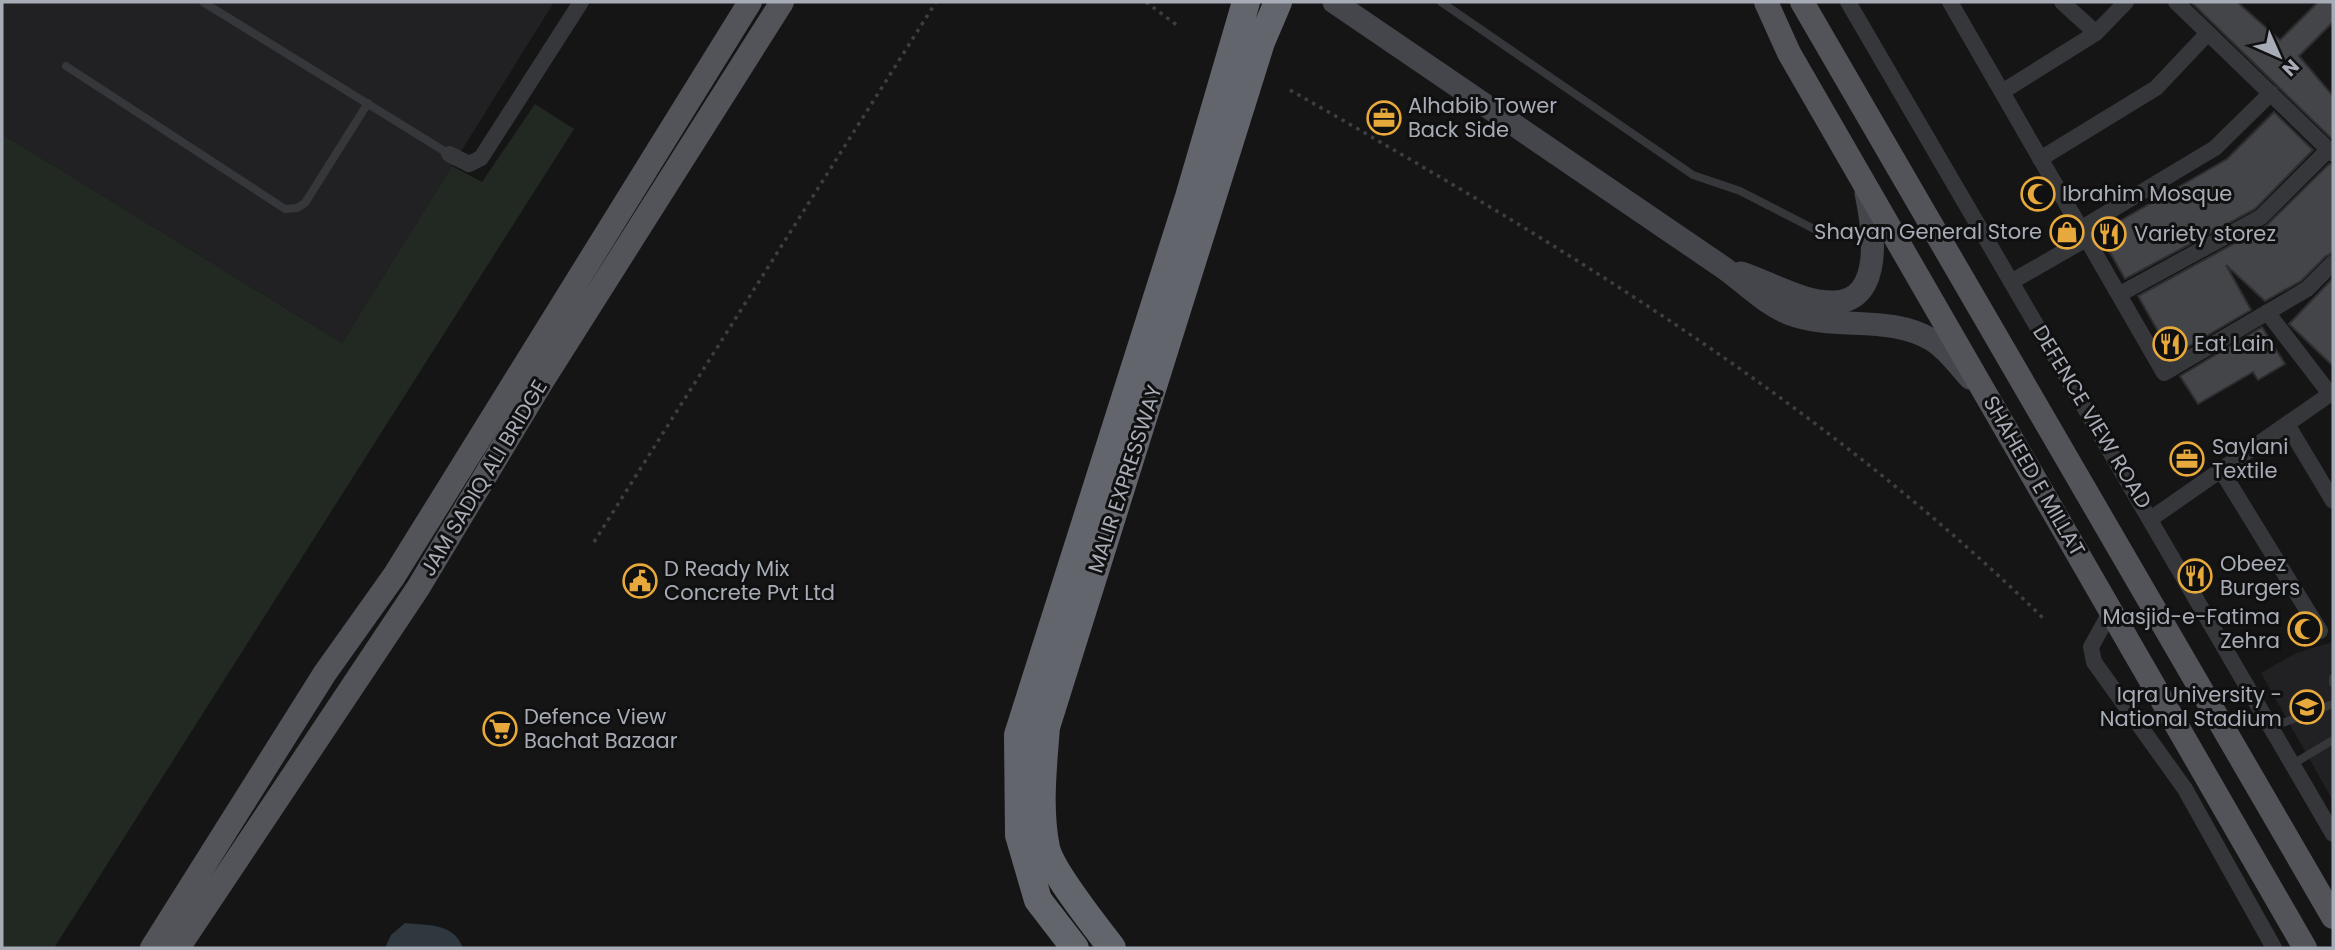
<svg xmlns="http://www.w3.org/2000/svg" width="2335" height="950" viewBox="0 0 2335 950" font-family="Poppins,sans-serif">
	<style>
		.built { fill: #212123 }
		.green { fill: #212922 }
		.water { fill: #2e383e }
		.building { fill: #444549; stroke: #2f2f32; stroke-width: 2 }
		.lines { fill: none; stroke-linecap: round; stroke-linejoin: round }
		.path { stroke: #3c3e42; stroke-width: 3.5; stroke-dasharray: 3.5 5; stroke-linecap: butt }
		.lane { stroke: #36373b; stroke-width: 8 }
		.street { stroke: #36373b; stroke-width: 16 }
		.secondary { stroke: #44464b; stroke-width: 23 }
		.primary { stroke: #52545a; stroke-width: 24 }
		.highway { stroke: #62656c; stroke-width: 28 }
		.labels { text-anchor: middle; stroke-width: 6; stroke-linejoin: round; paint-order: stroke }
		.poi-label { font-size: 21px; fill: #a7acb6; stroke: #101011; text-anchor: start }
		.street-label { font-size: 21px; fill: #a7acb6; stroke: #101011 }
	</style>
	<rect width="100%" height="100%" fill="#151516"/>
	<!-- built -->
	<path class="built" d="M2 2H554L342 343 2 134Z
		M2333 642V801L2261 673 2296 653Z"/>
	<!-- green -->
	<path class="green" d="M535 104 574 129 54 948H2V134L342 343 452 166 482 182Z"/>
	<!-- water -->
	<path class="water" d="M405 923C428 926 453 922 463 948H385L391 935Z"/>
	<!-- building -->
	<path class="building" d="M2191 2H2237L2280 40 2318 2H2333V22L2299 56 2333 96V140Z
		M2274 112 2313 150 2255 209 2125 279 2099 233 2227 159Z
		M2329 164H2333V253L2326 256 2301 281 2265 301 2226 265 2251 310 2172 356 2138 296 2266 226Z
		M2333 278V366L2289 324Z
		M2262 327 2285 364 2258 380 2253 372 2198 404 2180 376Z"/>
	<g class="lines">
		<!-- path -->
		<path class="path" d="M1146 2 1178 26
			M1290 90C1556 242 1824 403 2044 619
			M594 542 936 2"/>
		<!-- lane -->
		<path class="lane" d="M203 2 449 154
			M1441 2 1693 175 1740 191 1818 231
			M66 66 285 209 297 208 305 203 368 103
			M2333 678V683
			M2272 727 2333 704
			M2293 764 2333 740"/>
		<!-- street -->
		<path class="street" d="M1848 2 2333 834
			M1950 2 2164 373 2307 289 2333 263
			M2062 2 2096 33
			M2176 2 2333 154
			M2002 92 2096 33 2126 2
			M449 154 469 164 481 158 581 2
			M2040 159 2156 88 2208 33
			M2080 229 2215 148 2271 93
			M2011 282 2086 239
			M2120 294 2261 217 2329 149
			M2267 312 2330 394
			M2287 424 2333 501
			M2221 470 2320 631
			M2152 518 2333 392
			M2112 609 2091 647 2094 662 2185 789 2274 948"/>
		<!-- secondary -->
		<path class="secondary" d="M1334 2 1724 268C1745 283 1766 305 1790 314 1836 331 1889 314 1932 340 1946 348 1959 366 1970 378
			M1741 273C1769 282 1803 303 1834 302 1885 301 1873 226 1866 193"/>
		<!-- primary -->
		<path class="primary" d="M1766 2 1789 53 2305 948
			M1802 2 2333 917
			M152 948 325 673 394 576 440 502 750 2
			M178 948 418 588 541 383 782 2"/>
		<!-- highway -->
		<path class="highway" d="M1075 948 1038 900 1019 835 1018 735 1189 197 1246 2
			M1112 948C1096 927 1051 871 1046 848 1038 809 1043 766 1046 727L1261 42 1278 2"/>
	</g>
	<!-- icons -->
	<defs>
		<symbol id="office-ring" viewBox="-11 -11 22 22"><circle r="9.5" fill="#101011" stroke="#e7a93c" stroke-width="1.5"/><path d="M-6-3h4V-5.5h4V-3h4V5H-6ZM-1-4.5V-3h2v-1.5ZM-6 0V1H6V0Z" fill="#e7a93c"/></symbol>
		<symbol id="mosque-ring" viewBox="-11 -11 22 22"><circle r="9.5" fill="#101011" stroke="#e7a93c" stroke-width="1.5"/><path d="M3.5-4.9A6 6 0 1 0 3.5 4.9A5 5 0 1 1 3.5-4.9Z" fill="#e7a93c"/></symbol>
		<symbol id="shop-ring" viewBox="-11 -11 22 22"><circle r="9.5" fill="#101011" stroke="#e7a93c" stroke-width="1.5"/><path d="M-5-2.5h2.3a2.7 3.5 0 0 1 5.4 0H5L5.5 6h-11ZM-1.5-2.5h3a1.5 2.3 0 0 0-3 0Z" fill="#e7a93c"/></symbol>
		<symbol id="restaurant-ring" viewBox="-11 -11 22 22"><circle r="9.5" fill="#101011" stroke="#e7a93c" stroke-width="1.5"/><path d="M-5-6h1v4h1v-4h1v4h1v-4h1v5L-1.5 .5V6h-2V.5L-5-1ZM5-6V6H3V1.5H1.5Q1.5-4 5-6Z" fill="#e7a93c"/></symbol>
		<symbol id="civic-ring" viewBox="-11 -11 22 22"><circle r="9.5" fill="#101011" stroke="#e7a93c" stroke-width="1.5"/><path d="M-.6-6.5H3V-4.5H.6V-3L4-1V1h2V6H-6V1h2V-1L-.6-3ZM-1.2 2.5V6h2.4V2.5Z" fill="#e7a93c"/></symbol>
		<symbol id="university-ring" viewBox="-11 -11 22 22"><circle r="9.5" fill="#101011" stroke="#e7a93c" stroke-width="1.5"/><path d="M0-5L7-2L0 1L-7-2ZM-4 1L0 2.5L4 1V4Q0 6-4 4Z" fill="#e7a93c"/></symbol>
		<symbol id="supermarket-ring" viewBox="-11 -11 22 22"><circle r="9.5" fill="#101011" stroke="#e7a93c" stroke-width="1.5"/><path d="M-6-5.5h2.5l.6 2H6L4.5 2H-2.5L-4.4-4H-6ZM-1.5 3.2a1.3 1.3 0 1 0 .1 0ZM3 3.2a1.3 1.3 0 1 0 .1 0Z" fill="#e7a93c"/></symbol>
	</defs>
	<g fill-rule="evenodd">
		<use href="#office-ring" x="1365" y="99" width="38" height="38"/>
		<use href="#mosque-ring" x="2019" y="175" width="38" height="38"/>
		<use href="#shop-ring" x="2048" y="213" width="38" height="38"/>
		<use href="#restaurant-ring" x="2090" y="215" width="38" height="38"/>
		<use href="#restaurant-ring" x="2151" y="325" width="38" height="38"/>
		<use href="#office-ring" x="2168" y="440" width="38" height="38"/>
		<use href="#restaurant-ring" x="2176" y="557" width="38" height="38"/>
		<use href="#civic-ring" x="621" y="562" width="38" height="38"/>
		<use href="#mosque-ring" x="2286" y="610" width="38" height="38"/>
		<use href="#university-ring" x="2288" y="688" width="38" height="38"/>
		<use href="#supermarket-ring" x="481" y="710" width="38" height="38"/>
	</g>
	<g class="labels">
		<!-- poi labels -->
		<g class="poi-label">
			<text x="1408" y="113">Alhabib Tower<tspan x="1408" dy="24">Back Side</tspan></text>
			<text x="2062" y="201">Ibrahim Mosque</text>
			<text x="2042" y="239" text-anchor="end">Shayan General Store</text>
			<text x="2134" y="241">Variety storez</text>
			<text x="2194" y="351">Eat Lain</text>
			<text x="2212" y="454">Saylani<tspan x="2212" dy="24">Textile</tspan></text>
			<text x="2220" y="571">Obeez<tspan x="2220" dy="24">Burgers</tspan></text>
			<text x="664" y="576">D Ready Mix<tspan x="664" dy="24">Concrete Pvt Ltd</tspan></text>
			<text x="2280" y="624" text-anchor="end">Masjid-e-Fatima<tspan x="2280" dy="24">Zehra</tspan></text>
			<text x="2282" y="702" text-anchor="end">Iqra University -<tspan x="2282" dy="24">National Stadium</tspan></text>
			<text x="524" y="724">Defence View<tspan x="524" dy="24">Bachat Bazaar</tspan></text>
		</g>
		<!-- street labels -->
		<g class="street-label">
			<text transform="translate(2092 417) rotate(59)" y="7">DEFENCE VIEW ROAD</text>
			<text transform="translate(2034 476) rotate(60)" y="7">SHAHEED E MILLAT</text>
			<text transform="translate(484 478) rotate(-59)" y="7">JAM SADIQ ALI BRIDGE</text>
			<text transform="translate(1125 479) rotate(-72)" y="7">MALIR EXPRESSWAY</text>
		</g>
	</g>
	<!-- border -->
	<rect width="2335" height="950" fill="none" stroke="#a7acb6" stroke-width="7"/>
	<!-- north arrow -->
	<g transform="translate(2279 56) rotate(135)" stroke="#101011" stroke-width="5" paint-order="stroke">
	<path d="M0-5L12 26L0 18L-12 26Z" fill="#a7acb6"/>
	<text y="-10" font-size="19" font-weight="bold" text-anchor="middle" fill="#a7acb6">N</text>
	</g>
</svg>
